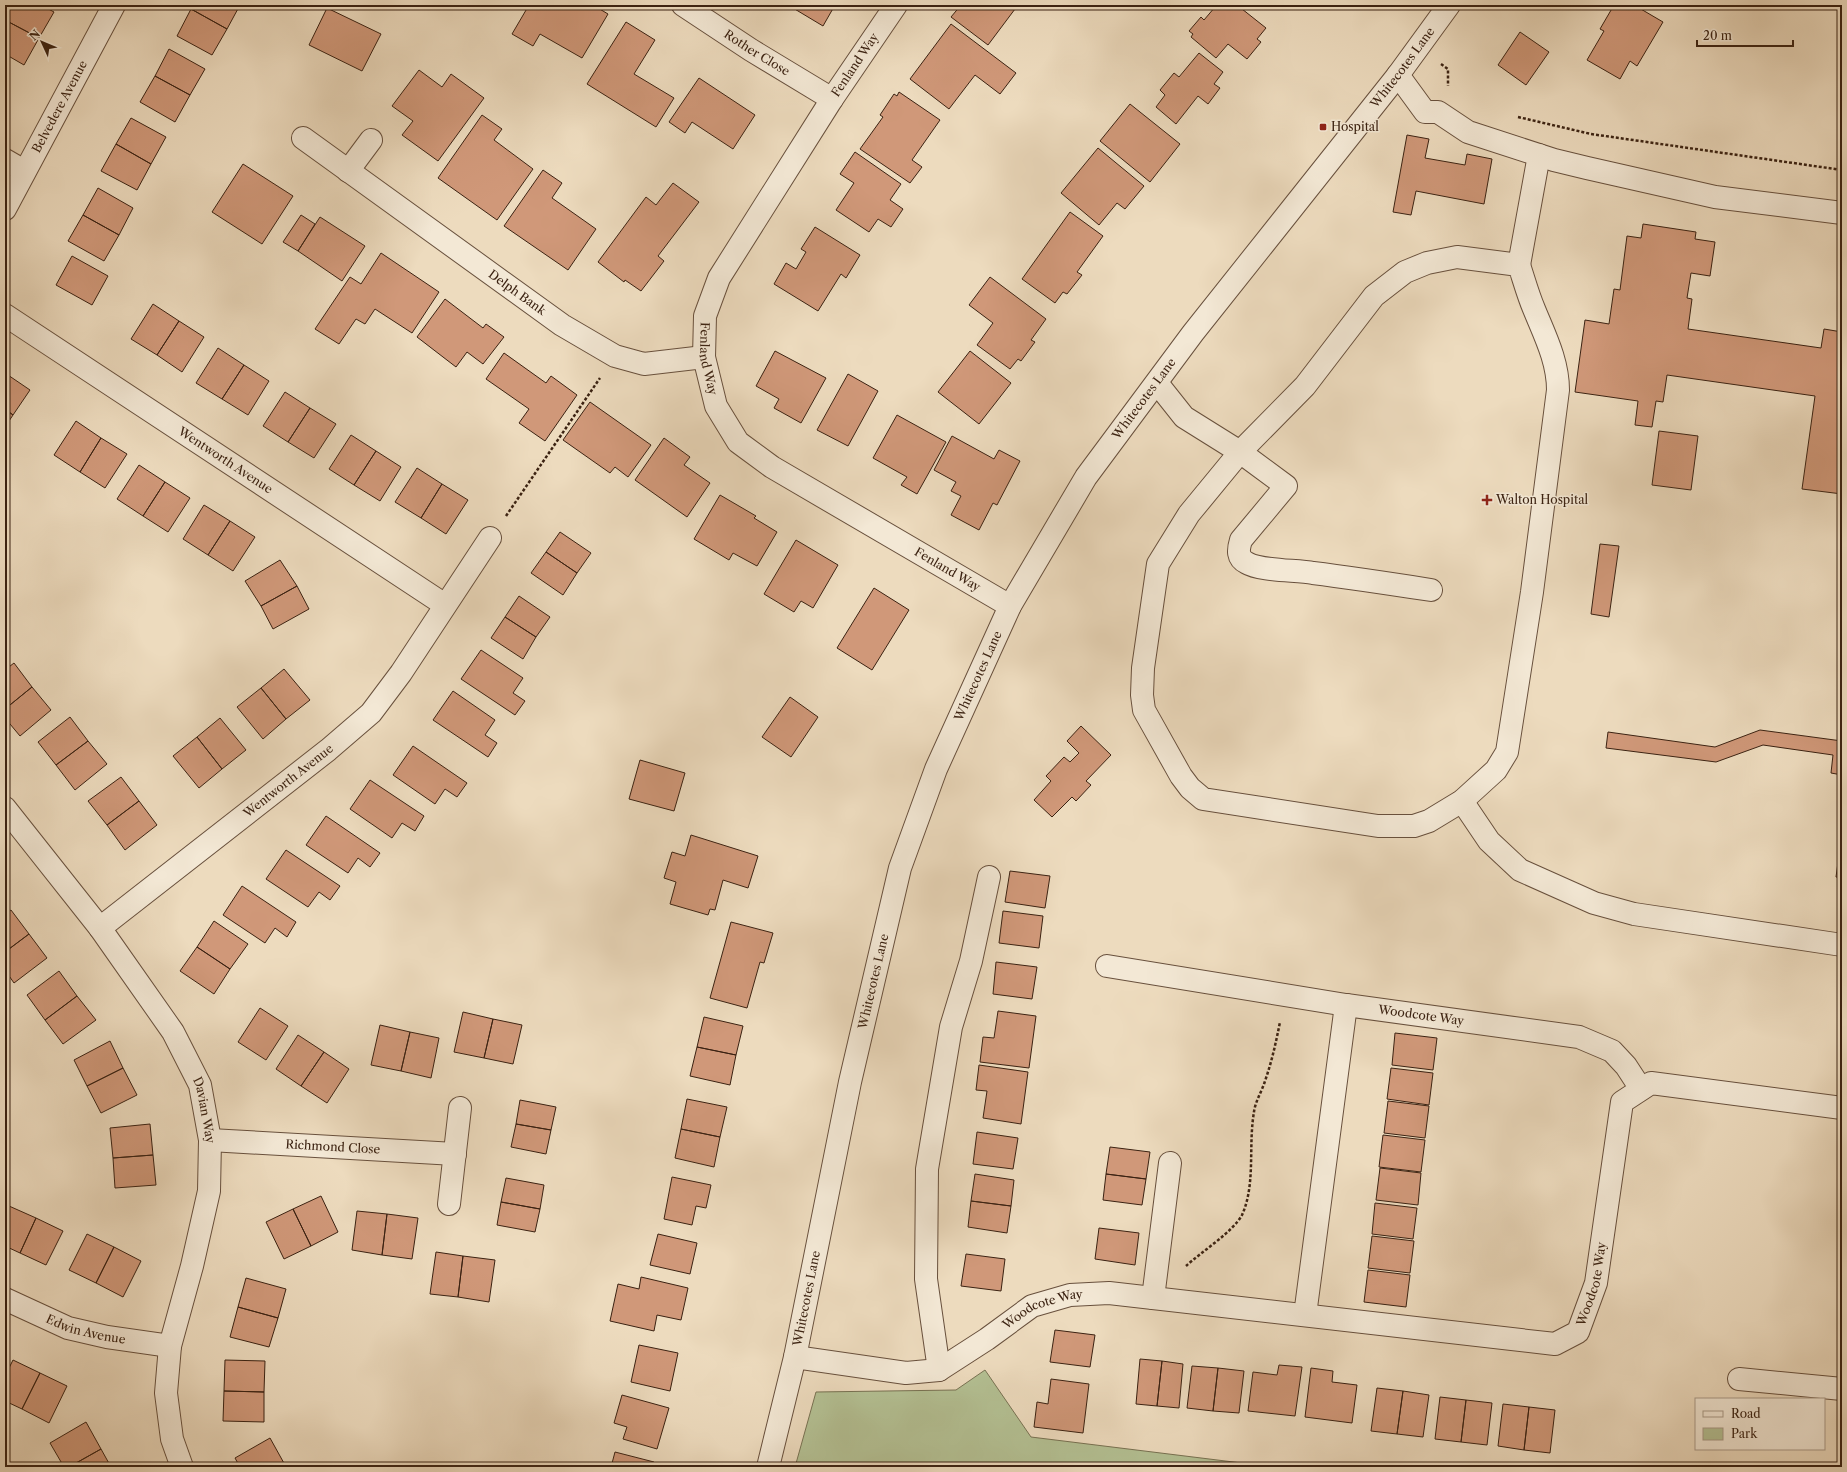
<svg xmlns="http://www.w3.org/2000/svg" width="1847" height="1472" viewBox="0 0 1847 1472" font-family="'Libre Caslon Text',serif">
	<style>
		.green { fill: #b4c194; stroke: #787253 }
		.building { fill: #d09879; stroke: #3b2212 }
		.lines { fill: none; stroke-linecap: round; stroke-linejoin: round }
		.minor-casing { stroke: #68503d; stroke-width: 24 }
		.path { stroke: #3b2212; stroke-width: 2.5; stroke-dasharray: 3 2; stroke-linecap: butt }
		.minor { stroke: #f3e8d5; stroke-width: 22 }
		.poi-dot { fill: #8f2418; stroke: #f3e8d5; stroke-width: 1.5 }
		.labels { text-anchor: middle; stroke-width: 3; stroke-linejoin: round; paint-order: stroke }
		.street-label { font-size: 12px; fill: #3b2212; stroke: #f3e8d5 }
		.poi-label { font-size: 12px; fill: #3b2212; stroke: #f3e8d5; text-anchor: start }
	</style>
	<rect width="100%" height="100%" fill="#eddbbe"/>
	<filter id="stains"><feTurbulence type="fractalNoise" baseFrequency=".005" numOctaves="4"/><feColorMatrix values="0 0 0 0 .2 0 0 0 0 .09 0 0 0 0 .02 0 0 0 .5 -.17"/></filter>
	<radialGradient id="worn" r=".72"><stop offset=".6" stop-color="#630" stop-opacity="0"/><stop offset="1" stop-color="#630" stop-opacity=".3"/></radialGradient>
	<!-- green -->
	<path class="green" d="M985 1370 1031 1437 1274 1467H795L816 1392 956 1390Z"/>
	<!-- building -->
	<path class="building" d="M11 5H41L54 12 39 38 5 20V16Z
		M194 5H240L227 29 191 9Z
		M529 5H593L608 14 582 58 540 34 533 46 512 34Z
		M788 5H835L823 26Z
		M961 5H1018L988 45 951 17Z
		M1212 5H1237L1266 28 1257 39 1261 42 1247 59 1228 44 1216 58 1191 37 1193 34 1189 31 1201 17 1204 20 1215 7Z
		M1614 5H1634L1663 22 1637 66 1630 61 1620 79 1587 60 1604 31 1600 29Z
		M327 8 381 34 362 71 309 45Z
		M191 9 227 29 212 55 177 36Z
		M5 20 39 38 24 65 5 54Z
		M626 22 655 40 634 74 674 98 656 127 587 84Z
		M951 24 1016 73 1000 94 975 75 949 109 910 79Z
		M1520 32 1549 52 1526 85 1498 65Z
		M169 49 205 69 190 95 155 76Z
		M1199 53 1223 72 1214 84 1220 88 1208 104 1198 96 1176 124 1156 107 1165 95 1160 90 1174 73 1179 77Z
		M419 70 442 87 451 74 484 98 438 161 402 135 413 121 392 106Z
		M155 76 190 95 175 122 140 102Z
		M699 78 755 115 733 149 692 122 685 133 669 122Z
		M899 92 940 120 912 160 922 167 910 183 860 149 883 117 880 115 894 94 897 96Z
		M1130 104 1180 144 1150 182 1100 141Z
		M482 115 502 129 494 140 533 169 497 220 438 178Z
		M131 118 166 137 151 164 116 144Z
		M1407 135 1429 139 1425 158 1465 165 1467 154 1492 159 1484 204 1416 191 1411 215 1393 212Z
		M116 144 151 164 137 190 101 171Z
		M1098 148 1144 186 1125 209 1117 203 1099 225 1061 193Z
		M855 152 901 184 890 200 903 209 891 227 878 219 869 232 836 210 854 183 840 174Z
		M243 164 293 196 262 244 212 212Z
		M543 170 562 183 552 198 596 229 568 270 504 226Z
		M673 183 699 202 658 256 664 261 641 291 625 280 624 282 598 262 646 197 656 205Z
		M98 188 133 208 119 235 83 215Z
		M1070 212 1103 236 1077 272 1082 275 1067 294 1063 292 1055 303 1022 279Z
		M83 215 119 235 104 261 68 241Z
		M301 215 315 224 298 251 283 242Z
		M320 217 365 246 342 281 298 251Z
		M1643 224 1696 232 1695 239 1715 242 1710 276 1691 273 1687 298 1692 299 1688 329 1821 348 1824 329 1842 332V442L1840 456H1842V494L1802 489 1815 396 1667 375 1663 402 1656 401 1652 427 1635 425 1638 401 1575 392 1585 320 1609 324 1614 289 1620 290 1627 236 1641 238Z
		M815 227 860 255 846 278 841 274 818 311 774 284 786 263 796 269 806 252 801 249Z
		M381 253 439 292 412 333 375 309 365 324 356 319 339 344 315 329 350 277 361 284Z
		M72 256 108 276 92 305 56 285Z
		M990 277 1046 319 1031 340 1035 342 1021 361 1018 359 1010 369 977 345 993 323 969 305Z
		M445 299 483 328 486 324 504 337 483 364 467 352 456 367 417 337Z
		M153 304 179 321 157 355 131 339Z
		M179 321 204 337 182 372 157 355Z
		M218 348 244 365 222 399 196 383Z
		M775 351 826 378 801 423 774 408 779 399 756 386Z
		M970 351 1011 383 979 424 938 392Z
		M504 353 546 383 551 376 577 395 545 441 519 423 529 409 486 379Z
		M244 365 269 381 248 415 222 399Z
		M5 373 30 390 13 415 5 409Z
		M848 374 878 391 848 446 817 430Z
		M285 392 310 408 288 442 263 426Z
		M590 402 651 445 628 477 615 467 610 473 563 440Z
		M310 408 336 424 314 458 288 442Z
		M5 409 13 415 5 427Z
		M897 415 946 442 917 494 901 485 907 477 873 458Z
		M76 421 101 438 80 472 54 455Z
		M1659 431 1698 436 1691 490 1652 485Z
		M351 435 376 451 354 485 329 469Z
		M952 436 994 459 999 450 1020 461 997 505 993 503 979 530 951 515 961 496 951 491 956 482 934 470Z
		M101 438 127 454 105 488 80 472Z
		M664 438 690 457 684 465 710 483 687 517 635 480Z
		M376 451 401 467 380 501 354 485Z
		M139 465 165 482 143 516 117 499Z
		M417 468 442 484 421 518 395 502Z
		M165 482 190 498 168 532 143 516Z
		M442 484 468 500 446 534 421 518Z
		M720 495 756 516 754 518 777 532 757 566 733 553 729 560 694 539Z
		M204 505 230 521 208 555 183 539Z
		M230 521 255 537 233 571 208 555Z
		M560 532 591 553 577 573 546 552Z
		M796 540 838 565 813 608 801 601 794 612 764 594Z
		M1600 544 1619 546 1609 617 1591 614Z
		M546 552 577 573 563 595 531 573Z
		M280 560 297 586 261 606 245 581Z
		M297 586 309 609 273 629 261 606Z
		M874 588 909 610 872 670 837 648Z
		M519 596 550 617 536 637 505 617Z
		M505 617 536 637 523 659 491 638Z
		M481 650 523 678 513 693 525 701 515 715 461 679Z
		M14 663 32 687 5 709V670Z
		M284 669 310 700 286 719 261 688Z
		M32 687 51 710 20 736 5 718V709Z
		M261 688 286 719 263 739 237 707Z
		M453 691 495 720 485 735 497 743 488 757 433 720Z
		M790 697 818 717 791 757 762 737Z
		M70 717 88 741 56 765 38 742Z
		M220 718 246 750 222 769 197 737Z
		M1081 726 1111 755 1086 781 1091 785 1076 801 1072 797 1052 817 1034 800 1051 781 1046 776 1064 757 1070 762 1079 753 1067 741Z
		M1760 730 1842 741V775L1831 773 1833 755 1763 745 1716 762 1606 748 1608 732 1715 747Z
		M197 737 222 769 199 788 173 756Z
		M88 741 107 764 75 790 56 765Z
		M413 746 467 783 457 797 445 789 435 804 393 775Z
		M640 760 685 773 674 811 629 799Z
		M121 777 139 801 107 825 88 801Z
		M370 780 424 816 415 831 402 823 392 838 350 809Z
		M139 801 157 825 125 850 107 825Z
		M326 816 380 853 370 867 358 858 348 873 306 845Z
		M1842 833V878L1836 877Z
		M691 835 758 856 748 888 723 880 715 910 710 909 708 915 670 904 676 882 664 878 672 852 685 856Z
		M286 850 340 886 330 900 319 892 308 907 266 879Z
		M1010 871 1050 876 1045 908 1005 902Z
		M242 886 296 922 287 937 275 928 265 943 223 915Z
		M11 910 29 934 5 952V914Z
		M1003 911 1043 916 1039 948 999 943Z
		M214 921 248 944 230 969 197 947Z
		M731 922 773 933 764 963 760 962 747 1008 710 998Z
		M29 934 47 958 14 983 5 970V952Z
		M197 947 230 969 214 994 180 971Z
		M996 962 1037 967 1032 999 993 994Z
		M59 971 77 996 45 1020 27 995Z
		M77 996 96 1020 63 1044 45 1020Z
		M260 1008 288 1026 266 1060 238 1042Z
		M998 1011 1036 1016 1029 1068 980 1062 983 1037 994 1038Z
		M463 1012 493 1019 484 1058 454 1052Z
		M704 1017 743 1026 736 1055 697 1047Z
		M493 1019 522 1025 513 1064 484 1058Z
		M380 1025 410 1032 401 1071 371 1065Z
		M410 1032 439 1038 431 1078 401 1071Z
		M1395 1033 1437 1038 1433 1070 1392 1065Z
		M298 1035 324 1052 301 1086 276 1069Z
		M110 1041 123 1068 87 1086 74 1060Z
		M697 1047 736 1055 730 1085 690 1076Z
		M324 1052 349 1069 327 1103 301 1086Z
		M979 1065 1028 1072 1021 1124 983 1118 987 1091 976 1090Z
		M123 1068 137 1095 101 1113 87 1086Z
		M1391 1068 1433 1073 1429 1105 1387 1099Z
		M687 1099 727 1107 720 1137 681 1129Z
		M520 1100 556 1107 551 1130 516 1124Z
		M1388 1101 1429 1106 1425 1138 1384 1133Z
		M150 1124 153 1155 113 1158 110 1128Z
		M516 1124 551 1130 546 1154 511 1147Z
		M681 1129 720 1137 714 1167 675 1158Z
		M977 1132 1018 1138 1013 1169 973 1164Z
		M1383 1135 1425 1140 1421 1172 1379 1167Z
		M1110 1147 1150 1152 1146 1179 1106 1174Z
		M153 1155 156 1185 115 1188 113 1158Z
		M1380 1168 1421 1173 1418 1205 1376 1200Z
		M975 1174 1014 1180 1011 1206 971 1201Z
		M1106 1174 1146 1179 1142 1205 1103 1200Z
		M672 1177 711 1185 706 1208 696 1206 692 1225 664 1219Z
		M506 1178 544 1185 540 1209 501 1202Z
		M321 1196 338 1232 311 1246 293 1209Z
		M971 1201 1011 1206 1007 1233 968 1227Z
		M501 1202 540 1209 535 1232 497 1225Z
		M1375 1203 1417 1208 1413 1239 1372 1234Z
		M9 1206 36 1218 20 1253 5 1246V1215Z
		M293 1209 311 1246 284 1259 266 1222Z
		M357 1211 387 1214 382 1255 352 1250Z
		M387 1214 418 1218 412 1259 382 1255Z
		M36 1218 63 1231 46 1265 20 1253Z
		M1099 1228 1139 1233 1135 1265 1095 1259Z
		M87 1234 114 1247 96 1283 69 1270Z
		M658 1234 697 1243 690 1274 650 1265Z
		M1372 1236 1414 1241 1410 1273 1368 1268Z
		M114 1247 141 1261 123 1297 96 1283Z
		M436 1252 463 1256 458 1297 430 1294Z
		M966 1254 1005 1259 1001 1291 961 1286Z
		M463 1256 495 1260 489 1302 458 1297Z
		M1368 1270 1410 1275 1406 1307 1364 1302Z
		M641 1277 688 1288 681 1320 657 1315 654 1331 610 1321 618 1284 639 1289Z
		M246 1278 286 1289 278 1318 238 1307Z
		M238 1307 278 1318 269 1347 230 1337Z
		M1055 1330 1095 1335 1090 1367 1050 1362Z
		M639 1345 678 1353 670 1391 631 1382Z
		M1140 1359 1162 1361 1157 1406 1136 1404Z
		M13 1360 40 1373 22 1409 5 1401V1376Z
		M225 1360 265 1361 264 1392 224 1391Z
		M1162 1361 1183 1364 1179 1408 1157 1406Z
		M1279 1365 1302 1367 1295 1416 1248 1411 1253 1372 1277 1375Z
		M1192 1366 1218 1368 1213 1411 1187 1408Z
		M1218 1368 1244 1371 1239 1413 1213 1411Z
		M1311 1368 1333 1371 1332 1382 1357 1385 1352 1423 1305 1417Z
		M40 1373 67 1386 49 1423 22 1409Z
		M1051 1379 1089 1384 1083 1433 1034 1427 1037 1402 1048 1404Z
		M1377 1388 1403 1391 1397 1434 1371 1431Z
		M224 1391 264 1392V1422L223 1421Z
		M1403 1391 1429 1395 1423 1437 1397 1434Z
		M622 1395 669 1408 657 1449 623 1439 627 1427 614 1423Z
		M1440 1397 1466 1400 1461 1442 1435 1439Z
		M1466 1400 1492 1403 1487 1445 1461 1442Z
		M1503 1404 1529 1407 1524 1450 1498 1446Z
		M1529 1407 1555 1410 1550 1453 1524 1450Z
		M86 1422 101 1449 69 1467H64L50 1443Z
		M270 1438 285 1465 281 1467H240L235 1458Z
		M101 1449 111 1467H69Z
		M615 1452 654 1462 653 1467H611Z"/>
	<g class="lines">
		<defs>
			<g id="minor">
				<path id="s1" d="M683 5 751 50 832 99"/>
				<path id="s2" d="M896 5 832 99 719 278 705 316 704 357 716 406 738 442 772 467 1010 606"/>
				<path d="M1398 75 1425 112H1438L1468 132 1554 160 1587 168 1715 197 1842 213"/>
				<path id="s3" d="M303 138 562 325 615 356 644 364 704 357"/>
				<path d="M5 160 24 171"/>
				<path d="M348 171 371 140"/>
				<path id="s4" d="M5 209 114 5"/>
				<path d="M1457 257 1519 265C1524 280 1528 295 1534 309 1545 336 1558 361 1558 390L1532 592 1507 752 1496 770 1462 801 1429 821 1414 826H1378L1203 799 1190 788 1181 776 1144 710 1142 695 1143 668 1158 564 1189 514 1240 452 1305 386 1374 296 1405 272 1427 263Z"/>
				<path d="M1519 265 1539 155"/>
				<path id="s5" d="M5 315 445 605"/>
				<path d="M1157 383 1184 417 1240 452 1286 486 1241 540C1238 550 1237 558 1247 563 1260 571 1297 570 1313 573 1353 578 1392 584 1431 590"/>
				<path d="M1462 801 1489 841 1520 870 1594 903 1634 914 1842 945"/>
				<path id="s6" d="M5 808 100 928 173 1032 200 1085 210 1140 209 1191 192 1266 170 1346 166 1393 172 1439 182 1467"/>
				<path id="s7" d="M100 928 328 750 371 713 401 673 490 538"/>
				<path id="s8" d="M1107 966 1346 1005 1579 1037 1612 1051 1626 1066 1641 1089"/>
				<path id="s9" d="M210 1140 455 1154"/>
				<path d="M449 1204 460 1108"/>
				<path d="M1153 1298 1170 1163"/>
				<path id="s10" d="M5 1299 68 1328 107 1337 170 1346"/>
				<path d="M1305 1315 1346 1005"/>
				<path id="s11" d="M795 1357 906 1373 939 1370 987 1339 1032 1306 1070 1295 1109 1293 1555 1344 1578 1332 1596 1283 1622 1102 1651 1083 1842 1108"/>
				<path d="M939 1370 926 1279 927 1169 951 1027 971 961 989 877"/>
				<path d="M1739 1379 1842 1389"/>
				<path id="s12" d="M768 1467 795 1357 850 1082 900 868 936 769 1010 606 1086 477 1193 333 1398 75 1449 5"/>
			</g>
		</defs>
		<!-- minor casing -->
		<use href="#minor" class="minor-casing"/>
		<!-- path -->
		<path class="path" d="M1441 64 1448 69V86
			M1518 117 1591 134 1842 170
			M506 516 600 378
			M1186 1266C1201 1252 1233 1232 1242 1215 1256 1184 1248 1146 1254 1112 1255 1102 1262 1091 1265 1081 1272 1061 1276 1042 1280 1022"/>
		<!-- minor -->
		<use href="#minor" class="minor"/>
	</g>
	<!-- markers -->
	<g class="poi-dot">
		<rect x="1319" y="123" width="8" height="8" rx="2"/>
		<path d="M1485 494h4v4h4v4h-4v4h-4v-4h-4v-4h4z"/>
	</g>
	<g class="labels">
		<!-- street labels -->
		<g class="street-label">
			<text dy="4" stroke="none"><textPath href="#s1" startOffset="88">Rother Close</textPath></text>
			<text transform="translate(855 65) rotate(-56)" y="4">Fenland Way</text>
			<text dy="4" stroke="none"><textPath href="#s12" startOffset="1565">Whitecotes Lane</textPath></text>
			<text dy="4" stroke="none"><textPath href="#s4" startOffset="116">Belvedere Avenue</textPath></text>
			<text dy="4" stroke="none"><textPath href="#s3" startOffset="264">Delph Bank</textPath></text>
			<text dy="4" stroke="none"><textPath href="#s2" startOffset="409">Fenland Way</textPath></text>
			<text dy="4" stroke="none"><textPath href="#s12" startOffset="1145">Whitecotes Lane</textPath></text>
			<text dy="4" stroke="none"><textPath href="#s5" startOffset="264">Wentworth Avenue</textPath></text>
			<text dy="4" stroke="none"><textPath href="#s2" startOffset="745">Fenland Way</textPath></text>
			<text dy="4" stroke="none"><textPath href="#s12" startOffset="821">Whitecotes Lane</textPath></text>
			<text dy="4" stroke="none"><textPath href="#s7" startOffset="239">Wentworth Avenue</textPath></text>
			<text dy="4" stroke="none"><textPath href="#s12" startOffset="497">Whitecotes Lane</textPath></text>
			<text dy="4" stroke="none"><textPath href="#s8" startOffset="318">Woodcote Way</textPath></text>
			<text dy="4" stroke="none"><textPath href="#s6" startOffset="365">Davian Way</textPath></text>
			<text dy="4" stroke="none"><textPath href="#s9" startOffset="123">Richmond Close</textPath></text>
			<text dy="4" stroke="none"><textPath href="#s11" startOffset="862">Woodcote Way</textPath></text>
			<text dy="4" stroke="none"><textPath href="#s12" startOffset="173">Whitecotes Lane</textPath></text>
			<text dy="4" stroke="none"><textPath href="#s11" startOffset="267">Woodcote Way</textPath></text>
			<text dy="4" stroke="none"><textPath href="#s10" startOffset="87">Edwin Avenue</textPath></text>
		</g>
		<!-- poi labels -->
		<g class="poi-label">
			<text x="1331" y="131">Hospital</text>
			<text x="1496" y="504">Walton Hospital</text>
		</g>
	</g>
	<!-- margin -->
	<rect width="1847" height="1472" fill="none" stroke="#eddbbe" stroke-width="20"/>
	<rect x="6" y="6" width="1835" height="1460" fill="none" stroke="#3b2212" stroke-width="2"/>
	<rect x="10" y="10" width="1827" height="1452" fill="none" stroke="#3b2212"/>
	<!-- legend -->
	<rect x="1695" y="1398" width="130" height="52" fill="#f3e8d5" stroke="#a99987"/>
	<rect x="1703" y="1411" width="20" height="6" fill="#f3e8d5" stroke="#a99987"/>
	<text x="1731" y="1418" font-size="12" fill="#3b2212">Road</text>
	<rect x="1703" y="1428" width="20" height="12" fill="#b4c194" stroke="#a99987"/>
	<text x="1731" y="1438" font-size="12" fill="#3b2212">Park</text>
	<!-- north arrow -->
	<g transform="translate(42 42) rotate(314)" stroke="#f3e8d5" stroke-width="3" paint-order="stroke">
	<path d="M0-3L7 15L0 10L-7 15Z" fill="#3b2212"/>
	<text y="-6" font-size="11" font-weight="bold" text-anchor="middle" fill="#3b2212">N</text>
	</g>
	<!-- scale -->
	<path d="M1697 40v6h96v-6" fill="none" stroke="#3b2212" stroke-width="2"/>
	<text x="1703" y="40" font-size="12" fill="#3b2212" stroke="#f3e8d5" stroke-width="3" paint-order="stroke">20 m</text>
	<rect width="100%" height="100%" filter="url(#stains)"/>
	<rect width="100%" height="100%" fill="url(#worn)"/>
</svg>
